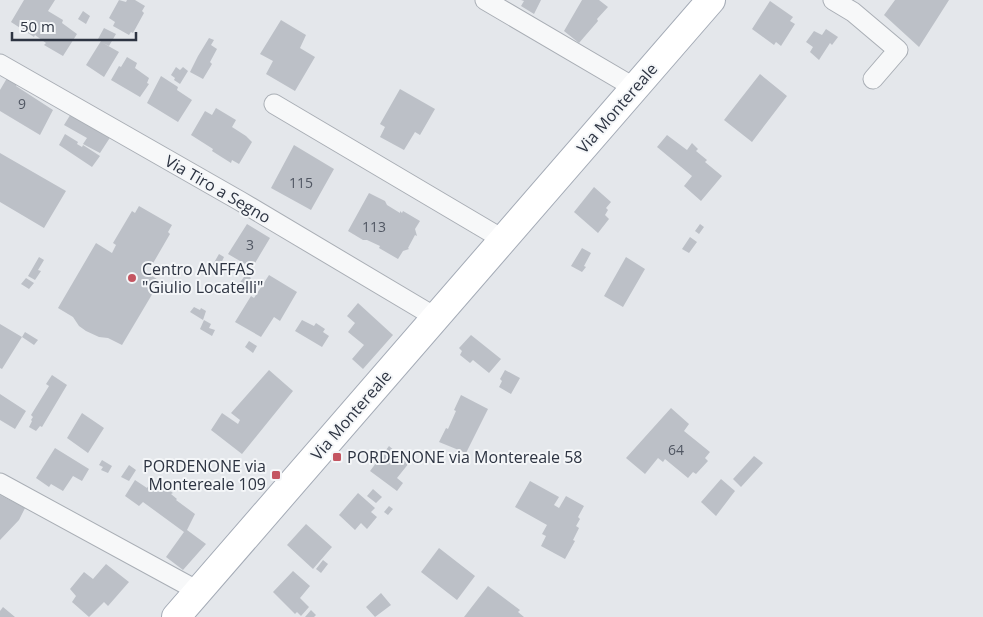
<svg xmlns="http://www.w3.org/2000/svg" width="983" height="617" viewBox="0 0 983 617" font-family="'Open Sans',sans-serif">
	<style>
		.building { fill: #bcc0c7 }
		.lines { fill: none; stroke-linecap: round; stroke-linejoin: round }
		.street-casing { stroke: #a9aeb5; stroke-width: 21 }
		.primary-casing { stroke: #a4abb6; stroke-width: 30 }
		.street { stroke: #f7f8f9; stroke-width: 19 }
		.primary { stroke: #fff; stroke-width: 28 }
		.poi-dot { fill: #c45561; stroke: #f4f6f8; stroke-width: 2 }
		.labels { text-anchor: middle; stroke-width: 4; stroke-linejoin: round; paint-order: stroke }
		.number-label { font-size: 14px; fill: #515763 }
		.street-label { font-size: 16px; fill: #2d3442; stroke: #f4f6f8 }
		.poi-label { font-size: 16px; fill: #2d3442; stroke: #f4f6f8; text-anchor: start }
	</style>
	<rect width="100%" height="100%" fill="#e4e7eb"/>
	<!-- building -->
	<path class="building" d="M24 0H55L48 11 63 20 62 23 77 34 63 56 44 45 46 43 35 35 34 37 11 22Z
		M119 0 126 2 127 0H135L145 6 142 11 144 13 133 33 131 32 129 35 113 26 115 22 109 18Z
		M521 0H541L534 14 521 6 524 1Z
		M582 0H599L608 7 597 19 598 21 579 43 564 31Z
		M895 0H949L919 47 884 15Z
		M770 1 793 17 790 21 795 24 781 46 776 42 774 45 752 29Z
		M83 11 90 16 86 24 78 19Z
		M281 20 306 35 300 48 315 57 295 91 266 74 273 61 260 54Z
		M104 28 116 34 109 46 103 43 119 52 104 77 86 65 101 41 98 39Z
		M826 29 838 37 832 45 830 43 819 60 810 52 813 47 806 42 814 31 822 35Z
		M209 38 214 40 211 45 217 49 210 62 212 64 203 79 190 72 198 56Z
		M127 57 137 63 135 68 149 78 147 83 149 84 140 97 111 80 119 66 121 67Z
		M176 67 180 70 183 67 188 71 180 84 174 80 175 78 171 75Z
		M10 73 20 79 16 86 53 110 40 135 0 111V90Z
		M760 74 787 96 752 142 724 120Z
		M161 76 178 87 177 90 192 100 178 122 147 103Z
		M400 89 435 109 420 135 415 132 404 150 380 137 385 127 380 124Z
		M216 108 236 120 232 127 246 136 252 142 239 164 232 160 231 163 212 151 213 149 191 135 205 111 212 115Z
		M72 112 111 136 100 153 83 144 87 138 64 125Z
		M65 134 78 142 77 144 82 147 83 145 100 156 92 167 59 145Z
		M667 135 687 150 692 143 698 149 696 151 707 160 705 162 722 176 701 201 684 186 692 176 657 147Z
		M294 145 334 169 311 210 271 188Z
		M0 153 66 191 44 228 0 202Z
		M594 187 611 202 606 208 608 210 605 215 609 219 598 233 574 212Z
		M369 193 385 201 387 205 400 213V211L402 213 403 211 420 221 415 229 417 236 415 235 408 248 409 249 403 251 398 259 379 248 380 246 367 240H363L348 231Z
		M139 206 172 225 168 232 170 234 152 265 149 264 144 271 160 281 122 345 108 338 99 337 86 331 79 326 73 317 58 308 96 243 112 253 116 245 113 243 132 211 135 213Z
		M247 224 270 238 252 268 228 254Z
		M700 224 704 227 699 234 695 231Z
		M690 237 697 242 689 253 682 249Z
		M582 248 591 253 584 266 586 267 582 272 571 266Z
		M219 254 224 257 218 270 212 266Z
		M39 257 44 260 38 270 41 271 35 280 28 276Z
		M626 257 645 269 623 307 604 296Z
		M246 274 251 278 245 287 239 284Z
		M269 275 297 292 280 321 274 317 261 337 235 322 251 296 254 298Z
		M26 278 34 283 29 289 21 284Z
		M358 303 393 335 363 369 352 359 364 345 348 332 355 323 347 316Z
		M194 307 200 310 201 308 206 311 203 320 190 312Z
		M204 320 211 324 209 328 215 330 212 336 200 329Z
		M302 320 314 326 316 323 325 329 323 332 329 336 322 347 295 331Z
		M0 324 22 337 2 369 0 368Z
		M25 332 38 340 34 345 22 337Z
		M471 335 501 359 489 373 473 360 470 363 460 355 462 351 459 348Z
		M249 341 257 346 253 353 245 347Z
		M269 370 293 391 242 454 211 430 222 413 238 424 240 420 231 413Z
		M505 370 520 378 511 394 499 387 502 381 500 379Z
		M52 375 67 385 42 427 40 426 36 431 29 427 32 421 31 420 33 417 31 415 49 386 46 384Z
		M0 394 26 411 15 429 0 420Z
		M461 395 488 409 466 453 439 442 446 428 448 429 456 411 454 410Z
		M671 408 689 424 684 431 710 452 705 458 708 461 696 474 693 472 688 478 665 459 663 462 658 458 645 474 626 458Z
		M82 413 104 428 88 453 67 438Z
		M389 446 409 463 397 478 403 483 397 491 370 471Z
		M55 448 89 469 82 481 73 476 63 491 51 484 49 487 36 478Z
		M754 456 763 463 741 487 733 479Z
		M102 460 112 466 108 473 101 470 103 467 99 465Z
		M129 465 136 470 129 481 121 477Z
		M721 479 735 491 716 516 701 502Z
		M135 480 147 488 152 480 160 484 173 493 171 494 177 499 176 500 195 514 187 530 206 544 183 570 166 557 184 532 143 502 139 506 125 496Z
		M530 481 559 497 554 505 559 508 566 496 584 506 578 517 580 519 576 526 579 528 573 540 575 541 565 559 541 546 546 536 542 534 547 525 515 507Z
		M373 489 382 497 376 503 367 496Z
		M358 493 375 508 371 512 377 517 367 529 361 523 355 530 339 515Z
		M0 495 25 508 19 520 0 540Z
		M389 506 393 509 388 515 384 512Z
		M306 524 332 547 313 569 287 545Z
		M439 548 475 576 457 600 421 572Z
		M323 560 328 564 321 573 316 569Z
		M106 564 129 582 108 606 104 602 89 617 72 602 76 596 70 589 84 572 93 579Z
		M293 571 310 586 300 598 309 607 301 616 297 612 295 614 273 592Z
		M488 586 520 610 518 612 524 617H464Z
		M381 593 391 605 375 617 366 607Z
		M3 607 15 617H0V611Z
		M311 610 316 615 314 617H305Z"/>
	<g class="lines">
		<defs>
			<path id="street" d="M485 0 635 88
				M833 0 853 12 898 50 873 79
				M0 64 240 201 435 317
				M274 104 504 240
				M0 483 198 591"/>
			<path id="primary" d="M176 617 711 0"/>
		</defs>
		<!-- street casing -->
		<use href="#street" class="street-casing"/>
		<!-- primary casing -->
		<use href="#primary" class="primary-casing"/>
		<!-- street -->
		<use href="#street" class="street"/>
		<!-- primary -->
		<use href="#primary" class="primary"/>
	</g>
	<!-- markers -->
	<g class="poi-dot">
		<circle cx="132" cy="278" r="5"/>
		<rect x="332" y="452" width="10" height="10" rx="2.5"/>
		<rect x="271" y="470" width="10" height="10" rx="2.5"/>
	</g>
	<g class="labels">
		<!-- number labels -->
		<g class="number-label">
			<text x="22" y="109">9</text>
			<text x="301" y="188">115</text>
			<text x="374" y="232">113</text>
			<text x="250" y="250">3</text>
			<text x="676" y="455">64</text>
		</g>
		<!-- street labels -->
		<g class="street-label">
			<text transform="translate(617 108) rotate(-49)" y="6">Via Montereale</text>
			<text transform="translate(218 189) rotate(30)" y="6">Via Tiro a Segno</text>
			<text transform="translate(351 415) rotate(-49)" y="6">Via Montereale</text>
		</g>
		<!-- poi labels -->
		<g class="poi-label">
			<text x="142" y="275">Centro ANFFAS<tspan x="142" dy="18">"Giulio Locatelli"</tspan></text>
			<text x="347" y="463">PORDENONE via Montereale 58</text>
			<text x="266" y="472" text-anchor="end">PORDENONE via<tspan x="266" dy="18">Montereale 109</tspan></text>
		</g>
	</g>
	<!-- scale -->
	<path d="M12 32v8h124v-8" fill="none" stroke="#2d3442" stroke-width="2.5"/>
	<text x="20" y="32" font-size="15" fill="#2d3442" stroke="#f4f6f8" stroke-width="4" paint-order="stroke">50 m</text>
</svg>
